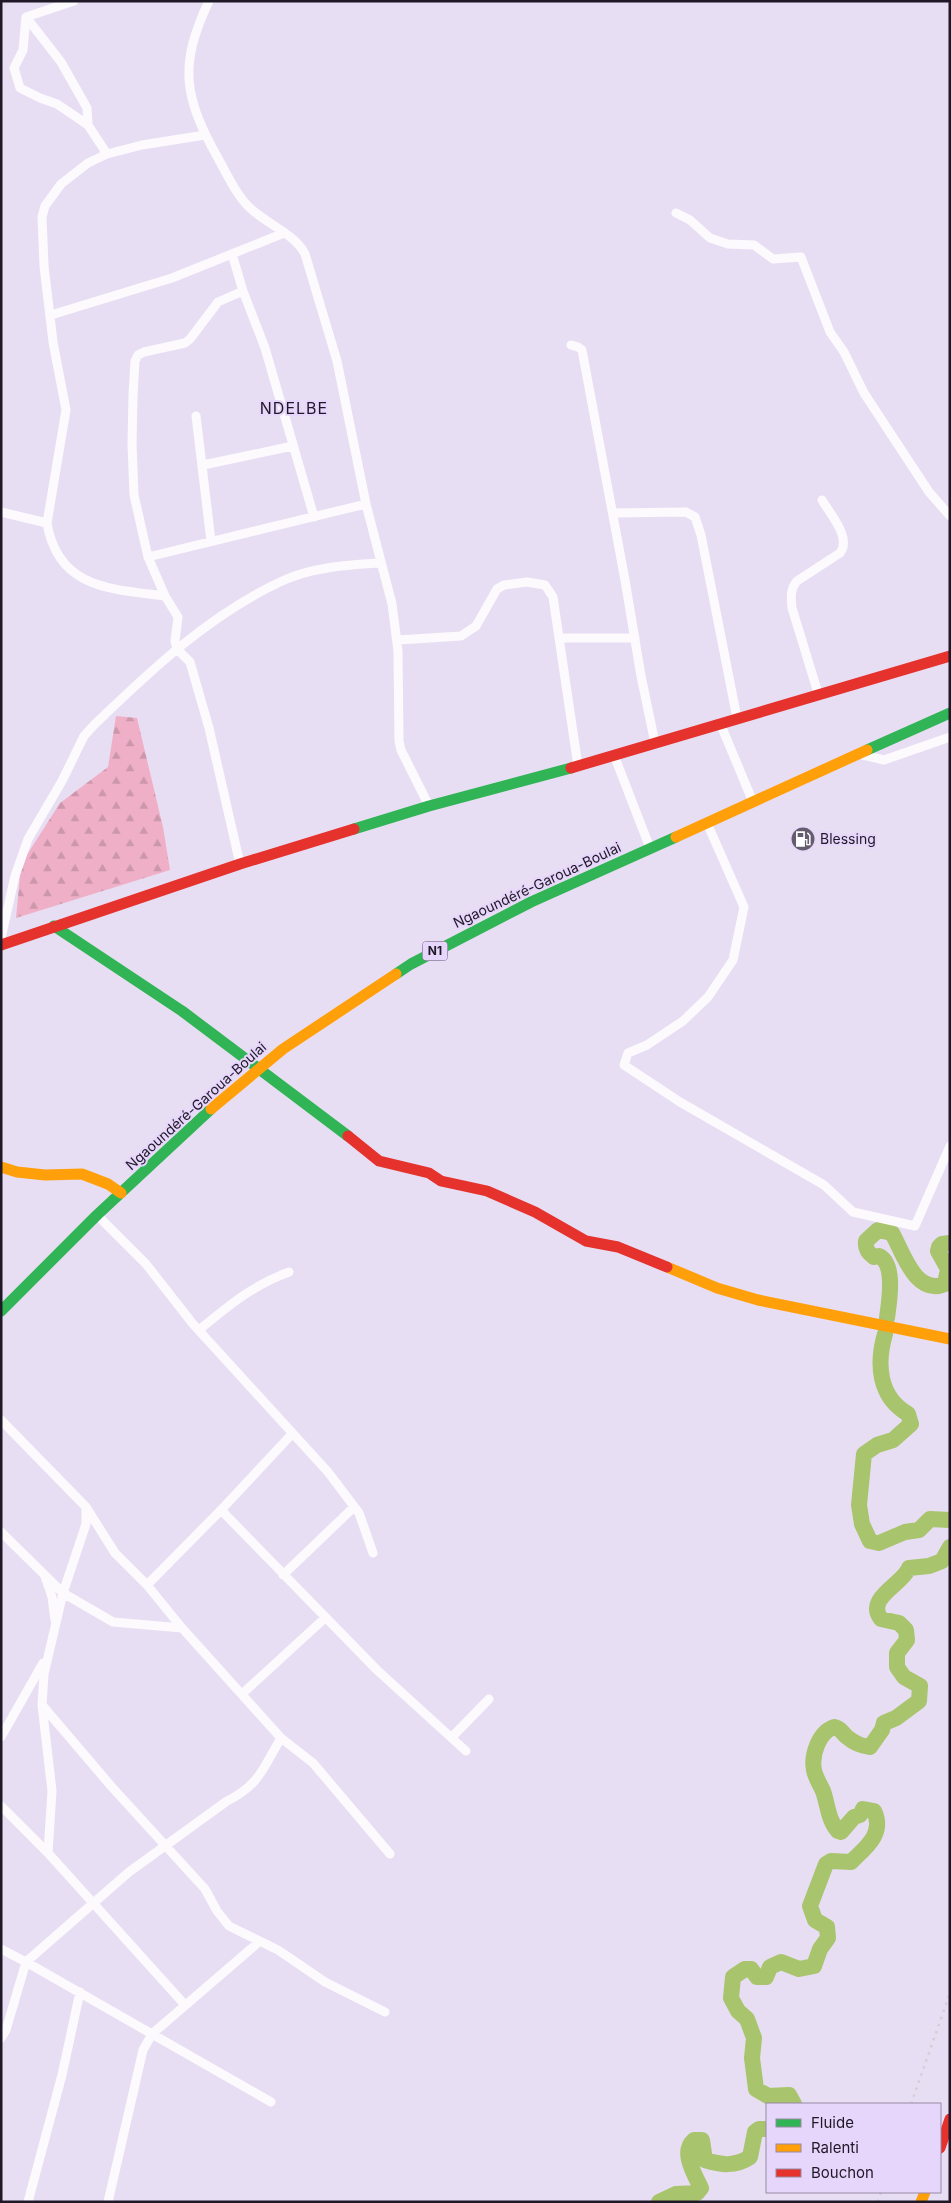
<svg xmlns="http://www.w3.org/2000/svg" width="951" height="2203" viewBox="0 0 951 2203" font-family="Inter,sans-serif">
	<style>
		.forest { fill: url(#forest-firs) }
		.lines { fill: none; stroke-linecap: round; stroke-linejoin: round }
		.river { stroke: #a8c46c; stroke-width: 16 }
		.street { stroke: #fcfafd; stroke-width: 9 }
		.fast { stroke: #30b455; stroke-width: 11 }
		.slow { stroke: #ff9f0a; stroke-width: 11 }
		.jam { stroke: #e5322d; stroke-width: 11 }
		.rail { stroke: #d2cfd5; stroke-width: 2.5; stroke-dasharray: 2.5 5; stroke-linecap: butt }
		.labels { text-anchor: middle; stroke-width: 4; stroke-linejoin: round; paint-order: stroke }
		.shield { fill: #e7d6fb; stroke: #5b5166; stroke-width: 1 }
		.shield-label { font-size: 12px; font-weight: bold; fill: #1f1826 }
		.poi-label { font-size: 14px; fill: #1f1826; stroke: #e7d6fb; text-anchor: start }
		.street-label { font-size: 14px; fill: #1f1826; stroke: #e7d6fb }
		.quarter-label { font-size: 16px; letter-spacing: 1px; fill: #1f1826; stroke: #e7d6fb }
	</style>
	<defs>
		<pattern id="forest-firs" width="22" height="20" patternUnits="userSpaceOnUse" patternTransform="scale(1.25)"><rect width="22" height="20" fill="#efb0c7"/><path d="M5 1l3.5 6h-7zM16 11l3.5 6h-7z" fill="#cc97ab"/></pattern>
	</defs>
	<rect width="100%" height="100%" fill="#e8def3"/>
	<!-- forest -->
	<path class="forest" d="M116 716 137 718 163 827 170 870 16 918 21 864 60 803 108 767Z"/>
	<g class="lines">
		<!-- river -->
		<path class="river" d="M887 1318C889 1303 896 1264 879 1256L874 1257C868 1253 865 1249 866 1241L878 1230 892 1233C903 1252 915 1296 945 1284L948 1269 938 1251 939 1247 942 1244 950 1243
			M885 1334C876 1365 879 1397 908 1414L911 1424 893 1440 877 1445 864 1454 859 1505 862 1524 870 1541 879 1543 905 1532 919 1530 930 1519 950 1520
			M794 2104 789 2095 768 2096 756 2089 752 2058 754 2038 747 2019 738 2011 731 1998 733 1977 745 1969H751L757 1977H766L770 1967 781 1962 799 1969 814 1966 820 1949 828 1938 827 1927 815 1920 810 1906 826 1864 831 1861 851 1862C865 1848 885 1834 874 1811L863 1809 860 1815 854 1817 841 1832 838 1831C828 1820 828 1805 823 1791 820 1784 815 1777 814 1770 811 1755 819 1732 834 1727 841 1728 842 1733 847 1737 854 1743 861 1746 870 1747L882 1730 884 1723 896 1718 919 1701 920 1686 904 1677 897 1667V1653L907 1640 906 1630 899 1623 881 1619C865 1598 902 1585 909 1568L929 1566 942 1561 950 1547
			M659 2202 676 2194 697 2193 701 2188C695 2175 680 2152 694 2140H702L705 2160C721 2165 735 2167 750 2157L755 2132 759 2129H767"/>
		<!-- street -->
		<path class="street" d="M74 1 26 17 23 50 14 68 20 88 40 98 57 104 88 125 107 154
			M209 1C178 66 184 98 219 160 228 176 237 196 250 208 267 224 295 234 305 254L337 361 366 504 392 604 398 651 399 741 401 750 429 806
			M26 17 61 62 87 108 88 125
			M676 213 690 220 710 238 728 244 754 245 773 259 801 257 830 332 844 352 864 393 929 492 950 516
			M232 254 243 291 265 348 314 517
			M51 315 172 278 284 233
			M571 345 578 347 582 350 625 580 641 676 655 743
			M196 416 211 541
			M203 465 293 446
			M1 512 47 523
			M613 513 686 512 695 517 701 535 737 718
			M148 557 134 495 132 444 133 395 135 361 138 355 144 352 185 343 190 339 218 302 243 291
			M165 596C111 589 58 589 47 523L66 410 53 342 44 266 42 217 45 206 61 184 88 163 107 154 142 145 205 135
			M559 638H635
			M398 640 461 636 476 626 497 589 504 585 527 582 545 585 553 597 578 766
			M818 693 792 608C791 598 790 589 797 581L840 553C852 538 830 514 822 500
			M720 723 753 802
			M859 754 884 760 950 737
			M614 755 650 848
			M707 823 744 907 733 960 708 997 683 1021 647 1045 628 1053 624 1065 680 1102 824 1185 853 1212 915 1226 950 1146
			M240 864 209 728 190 662 177 649 175 641 178 617 165 596 148 557 366 504
			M1 938 15 876 28 839 62 781 84 736 94 725C150 671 209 615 280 582 311 567 348 565 381 563
			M97 1215 146 1264 193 1324 328 1472 359 1513 373 1553
			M199 1330C228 1306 253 1285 289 1272
			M1 1420 86 1507 115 1553 147 1585 182 1628 281 1738 313 1763 390 1854
			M221 1510 377 1670 466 1751
			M1 1532 63 1593 113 1622 182 1628
			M283 1575 354 1507
			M45 1576 52 1597 55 1620
			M147 1585 221 1510 292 1434
			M242 1694 325 1618
			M42 1705 111 1786 205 1889 217 1911 229 1926 278 1950 325 1982 385 2012
			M1 1737 43 1663
			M452 1737 489 1699
			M1 1806 48 1853 185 2005
			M48 1853 52 1791 42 1705 44 1674 63 1593 86 1524V1508
			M1 1949 26 1962 271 2102
			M1 2038 6 2030 26 1962 129 1872 227 1801C260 1785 264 1766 281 1738
			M28 2202 62 2075 80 1992
			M108 2202 143 2050 152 2034 260 1941"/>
		<!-- fast -->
		<path class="fast" d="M867 750 950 713
			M354 829 429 806 571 768
			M54 926 182 1011 348 1136
			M396 974 411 964 531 902 676 837
			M1 1311 97 1215 211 1109"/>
		<!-- slow -->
		<path class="slow" d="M676 837 867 750
			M211 1109 283 1049 396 974
			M1 1167 17 1172 45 1175 82 1174 108 1184 121 1193
			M667 1267 717 1288 758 1300 950 1339
			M921 2202 925 2192"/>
		<!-- jam -->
		<path class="jam" d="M571 768 950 656
			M1 945 240 864 354 829
			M348 1136 379 1161 429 1173 441 1181 487 1191 535 1212 586 1241 618 1247 667 1267
			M940 2148 950 2119"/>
		<!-- rail -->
		<path class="rail" d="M911 2104 950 1993
			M878 2202 881 2192"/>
	</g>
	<!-- icons -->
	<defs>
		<symbol id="fuel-disc" viewBox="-11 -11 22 22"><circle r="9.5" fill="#655d6e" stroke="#e7d6fb"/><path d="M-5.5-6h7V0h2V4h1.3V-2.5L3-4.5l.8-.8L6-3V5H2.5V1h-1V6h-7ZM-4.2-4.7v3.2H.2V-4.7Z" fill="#fff"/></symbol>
	</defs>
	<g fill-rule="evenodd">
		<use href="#fuel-disc" x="789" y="825" width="28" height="28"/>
	</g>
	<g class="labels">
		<!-- shield labels -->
		<rect class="shield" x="422.5" y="941.5" width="25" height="19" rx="4"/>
		<g class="shield-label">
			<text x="435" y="955">N1</text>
		</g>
		<!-- poi labels -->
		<g class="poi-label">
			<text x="820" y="844">Blessing</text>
		</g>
		<!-- street labels -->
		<g class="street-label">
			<text transform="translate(537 885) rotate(-25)" y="5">Ngaoundéré-Garoua-Boulai</text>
			<text transform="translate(196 1106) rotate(-42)" y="5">Ngaoundéré-Garoua-Boulai</text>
		</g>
		<!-- quarter labels -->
		<g class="quarter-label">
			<text x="294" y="414">NDELBE</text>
		</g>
	</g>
	<!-- border -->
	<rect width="951" height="2203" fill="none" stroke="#1f1826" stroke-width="5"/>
	<!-- legend -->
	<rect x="766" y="2103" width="175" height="90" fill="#e7d6fb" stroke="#978aa6"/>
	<rect x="776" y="2119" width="25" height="8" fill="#30b455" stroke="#978aa6"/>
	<text x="811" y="2128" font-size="15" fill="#1f1826">Fluide</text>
	<rect x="776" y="2144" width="25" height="8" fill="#ff9f0a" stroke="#978aa6"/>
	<text x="811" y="2153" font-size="15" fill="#1f1826">Ralenti</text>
	<rect x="776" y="2169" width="25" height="8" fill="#e5322d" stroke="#978aa6"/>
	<text x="811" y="2178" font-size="15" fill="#1f1826">Bouchon</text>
</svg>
